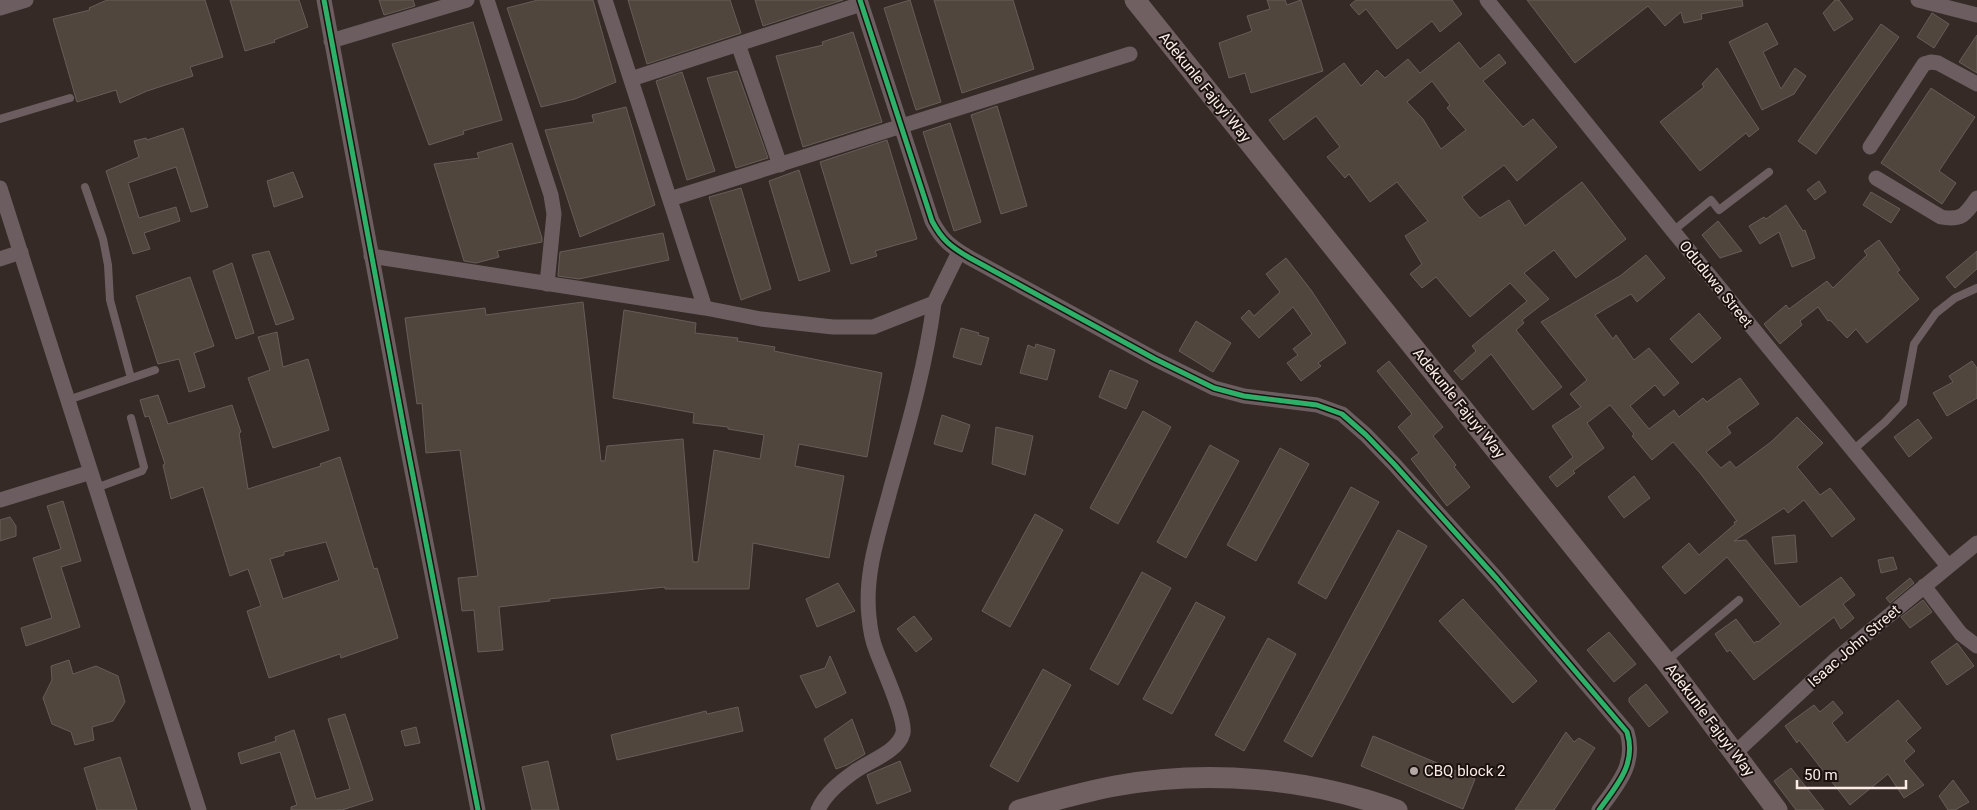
<svg xmlns="http://www.w3.org/2000/svg" width="1977" height="810" viewBox="0 0 1977 810" font-family="Roboto,sans-serif">
	<style>
		.building { fill: #51463d; stroke: #665e59; fill-rule: evenodd }
		.lines { fill: none; stroke-linecap: round; stroke-linejoin: round }
		.lane { stroke: #6c5e60; stroke-width: 8 }
		.street { stroke: #6c5e60; stroke-width: 15 }
		.secondary { stroke: #706062; stroke-width: 21 }
		.cycleway-casing { stroke: #1b120f; stroke-width: 8 }
		.cycleway { stroke: #2db169; stroke-width: 5 }
		.poi-dot { fill: #b6a8a4; stroke: #1b120f; stroke-width: 2 }
		.labels { text-anchor: middle; stroke-width: 4; stroke-linejoin: round; paint-order: stroke }
		.street-label { font-size: 15px; fill: #fbece8; stroke: #1b120f }
		.poi-label { font-size: 15px; fill: #fbece8; stroke: #1b120f; text-anchor: start }
	</style>
	<rect width="100%" height="100%" fill="#352a26"/>
	<!-- building -->
	<path class="building" d="M107 0H205L223 57 190 67 193 76 147 91 120 103 116 90 77 102 53 19 90 10 89 8Z
		M230 0H299L308 27 274 40 275 42 245 51Z
		M379 0H413L415 6 384 15Z
		M538 0H593L616 82 575 99 541 107 507 8Z
		M628 0H730L741 33 647 64Z
		M755 0H843L763 26Z
		M910 0 941 102 916 110 884 8Z
		M934 0H1013L1034 69 962 93Z
		M1267 0H1285L1287 5 1301 0 1323 71 1251 93 1245 73 1229 78 1219 43 1252 31 1247 16 1270 9Z
		M1356 0H1452L1462 14 1440 32 1432 21 1397 49 1366 9 1359 15 1350 5Z
		M1527 0H1742L1743 6 1701 14 1702 19 1684 23 1681 12 1665 26 1648 6 1575 63Z
		M1835 0H1839L1853 19 1834 31 1823 13Z
		M1932 13 1949 24 1934 48 1917 37Z
		M473 22 502 120 463 131 464 134 429 145 392 44Z
		M1767 23 1778 44 1763 52 1781 89 1795 68 1806 76 1794 94 1762 110 1729 42Z
		M1881 24 1899 37 1816 154 1798 141Z
		M853 32 882 122 803 147 776 56 823 45 822 42Z
		M1977 35V73L1959 62Z
		M1459 42 1480 69 1499 54 1506 63 1483 81 1523 127 1533 119 1557 147 1517 181 1504 165 1462 197 1469 206 1480 218 1509 200 1525 226 1582 182 1626 239 1576 278 1554 250 1524 273 1549 299 1522 320 1524 323 1516 330 1562 387 1533 410 1491 354 1462 380 1454 371 1476 351 1472 346 1527 301 1510 283 1470 317 1436 277 1422 288 1410 274 1422 264 1405 236 1428 221 1397 182 1370 202 1349 174 1345 178 1327 157 1340 147 1316 116 1284 140 1269 120 1344 63 1361 86 1377 70 1385 78 1408 59 1420 73ZM1432 81 1450 105 1447 108 1466 130 1441 149 1423 119 1407 102Z
		M1717 68 1759 129 1749 137 1746 133 1700 171 1660 122 1704 87 1702 84Z
		M737 71 768 158 736 168 707 78Z
		M682 72 715 171 687 180 656 81Z
		M1931 88 1975 117 1939 171 1956 183 1942 204 1881 163Z
		M997 106 1027 206 1001 214 971 115Z
		M626 107 655 205 580 237 545 130 594 122 592 115Z
		M950 123 981 222 954 231 923 132Z
		M183 128 208 207 191 212 176 167 128 183 139 218 176 207 180 221 144 233 150 249 133 254 106 171 139 157 134 141 146 138 147 140Z
		M887 140 917 239 875 251 877 256 851 264 820 162Z
		M512 143 542 238V242L497 251 499 257 476 263 464 261 434 164 479 158 477 153Z
		M799 170 830 271 799 281 769 181Z
		M293 172 303 197 274 207 267 181Z
		M1819 181 1826 192 1815 200 1807 190Z
		M741 188 771 289 741 300 709 197Z
		M1871 192 1900 209 1891 223 1863 205Z
		M1786 205 1803 231 1805 230 1815 258 1792 267 1779 232 1760 244 1749 226 1764 217 1766 219Z
		M1718 221 1742 251 1720 258 1702 235Z
		M663 233 669 260 579 279 558 276 560 252Z
		M1879 240 1900 270 1897 272 1919 299 1867 343 1856 329 1847 338 1830 320 1828 321 1818 307 1800 321 1802 325 1780 344 1764 324 1786 305 1789 309 1827 281 1833 288 1867 255 1864 251Z
		M269 251 294 319 276 325 252 255Z
		M1977 251V269L1955 288 1946 277Z
		M1646 255 1665 278 1637 302 1631 294 1595 315 1613 339 1616 335 1634 360 1649 348 1679 383 1664 396 1655 385 1630 406 1649 429 1674 410 1679 417 1703 398 1707 402 1740 378 1759 404 1727 427 1731 433 1706 452 1721 468 1730 461 1736 468 1771 442 1797 417 1823 443 1797 467 1820 495 1830 488 1855 519 1832 537 1804 500 1788 513 1784 508 1734 541 1746 540 1800 607 1841 577 1855 595 1843 604 1854 618 1841 629 1834 617 1754 680 1730 650 1727 652 1715 634 1736 619 1754 643 1757 641 1758 642 1781 624 1727 557 1685 594 1662 567 1689 543 1699 555 1735 524 1734 522 1737 521 1700 473 1673 442 1652 460 1632 436 1634 434 1610 405 1587 423 1604 448 1573 471 1575 473 1557 487 1549 477 1573 457 1552 426 1581 407 1570 394 1587 380 1541 322 1620 276Z
		M1286 258 1311 290 1346 343 1318 363 1321 366 1301 381 1287 363 1298 355 1293 349 1312 334 1293 307 1259 338 1241 318 1249 310 1254 316 1280 292 1266 274Z
		M232 263 254 333 236 339 213 271Z
		M190 277 214 346 194 353 205 387 189 392 179 359 158 364 136 296Z
		M583 302 601 461H605L607 446 683 439 693 562H698L714 450 760 459 764 435 728 429V427L693 423 694 413 613 398 624 310 696 323 695 333 738 338 737 341 775 347 774 351 882 373 867 457 799 444 795 466 844 476 829 558 753 543 749 589H665V587L549 599 550 601 499 607 503 650 478 652 474 610 462 611 458 578 478 576 460 450 426 453 422 403 417 404 405 318 485 308 486 315Z
		M1699 313 1721 338 1692 363 1670 339Z
		M1196 321 1231 343 1213 372 1179 351Z
		M961 328 979 333 978 335 989 338 981 365 953 357Z
		M277 332 283 367 308 359 329 430 273 448 248 378 270 370 258 337Z
		M1036 344 1055 350 1047 380 1020 373 1028 345 1035 348Z
		M1389 361 1443 427 1433 436 1456 465 1454 467 1470 487 1447 506 1411 459 1419 453 1398 427 1412 414 1377 371Z
		M1972 361 1977 368V398L1947 416 1933 393 1953 382 1949 376Z
		M1110 370 1138 381 1126 409 1099 397Z
		M158 395 168 424 232 405 241 432 239 433 248 489 321 466 320 464 340 457 374 569 377 568 398 638 341 658 340 654 269 678 247 611 261 606 248 569 230 576 203 487 171 499 163 465 165 464 149 416 145 417 140 400ZM326 542 339 580 283 599 270 559 284 555V552Z
		M1143 411 1171 427 1118 524 1090 508Z
		M942 415 970 425 962 452 934 444Z
		M1918 419 1932 438 1909 457 1894 437Z
		M996 427 1033 436 1025 475 992 464Z
		M1210 445 1239 461 1186 558 1157 542Z
		M1280 448 1309 464 1256 561 1227 545Z
		M1634 476 1650 498 1624 518 1608 497Z
		M1351 487 1379 502 1326 599 1298 583Z
		M63 501 81 561 61 567 80 627 26 646 21 628 52 618 33 558 61 549 47 506Z
		M1035 514 1063 530 1010 627 982 611Z
		M10 517 16 526V536L0 541V520Z
		M1398 530 1427 546 1312 757 1284 741Z
		M1795 535 1797 562 1775 564 1772 537Z
		M1893 557 1897 569 1881 573 1878 560Z
		M1142 572 1171 588 1118 685 1090 669Z
		M1910 578 1914 583 1890 603 1886 598Z
		M838 583 855 611 817 627 806 599Z
		M1463 599 1537 681 1513 703 1439 621Z
		M1923 600 1932 612 1910 628 1901 617Z
		M1196 602 1225 617 1172 714 1143 699Z
		M914 616 932 639 916 652 897 629Z
		M1609 632 1636 664 1614 682 1587 650Z
		M1268 638 1296 654 1244 751 1215 735Z
		M1957 643 1974 666 1947 685 1931 662Z
		M830 656 846 693 816 708 800 676 825 668Z
		M69 660 73 674 96 666 118 676 125 702 113 721 92 727 94 740 75 745 71 732 52 724 43 698 52 680 51 666Z
		M1043 669 1071 685 1018 782 990 766Z
		M1646 684 1668 712 1649 727 1629 702V698Z
		M1898 700 1921 728 1906 741 1915 751 1904 761 1924 785 1904 798 1888 774 1850 805 1799 740 1797 743 1785 726 1814 705 1820 712 1833 701 1843 713 1832 723 1847 743Z
		M738 707 743 731 617 760 611 735 706 711 707 714Z
		M345 714 373 800 342 810H291V807L297 805 280 752 241 764 238 753 276 741 275 737 294 730 316 799 350 789 328 719Z
		M852 719 865 754 847 765 836 769 824 739Z
		M416 727 420 743 405 746 401 731Z
		M1566 732 1574 742 1579 738 1595 748 1554 810H1515Z
		M1373 736 1475 779 1463 809 1361 766Z
		M120 757 137 810H97L84 768Z
		M548 761 559 810H532L522 767Z
		M900 761 911 791 877 804 867 775Z
		M1791 768 1824 810H1796L1774 781Z
		M1953 780 1969 802 1955 810H1948L1939 796Z"/>
	<g class="lines">
		<!-- lane -->
		<path class="lane" d="M0 119 70 98
			M85 187 103 239 108 265 110 300 131 378
			M1673 231 1711 200 1719 210 1769 172
			M68 400 155 370
			M1853 450 1885 422 1903 403 1914 344 1936 313 1955 298 1977 288
			M96 488 142 471 144 467 131 418
			M1668 660 1739 600"/>
		<!-- street -->
		<path class="street" d="M324 0 405 435 478 810
			M487 0 551 195 554 214 547 284
			M605 0 705 308
			M860 0 932 221C942 240 951 247 970 258L1155 359 1214 388 1244 396 1317 405 1342 414 1366 435 1394 464 1497 579 1627 732C1637 764 1617 785 1599 810
			M1487 0 1673 231 1948 566
			M1918 0 1977 15
			M0 8 26 0
			M331 41 467 0
			M738 44 780 165
			M631 79 861 4
			M1870 147 1924 64 1931 62 1938 63 1977 84
			M1876 178 1941 217C1962 221 1966 214 1977 198
			M0 188 199 810
			M670 199 1130 54
			M371 256 705 308 761 319 833 327H873L934 303 959 252
			M0 259 21 252
			M0 500 91 472
			M1924 586 1961 634 1977 646
			M1735 753 1835 660 1977 543
			M818 810C825 794 840 782 854 772 869 761 898 752 903 733 906 718 882 667 876 650 872 640 870 628 869 617 864 572 880 530 891 487 908 427 926 365 934 303"/>
		<!-- secondary -->
		<path class="secondary" d="M1135 0 1666 662 1777 810
			M1019 810C1051 801 1083 792 1115 786 1208 769 1309 778 1397 810"/>
		<defs>
			<path id="cycleway" d="M324 0 405 435 478 810
				M860 0 932 221C942 240 951 247 970 258L1155 359 1214 388 1244 396 1317 405 1342 414 1366 435 1394 464 1497 579 1627 732C1637 764 1617 785 1599 810"/>
		</defs>
		<!-- cycleway casing -->
		<use href="#cycleway" class="cycleway-casing"/>
		<!-- cycleway -->
		<use href="#cycleway" class="cycleway"/>
	</g>
	<!-- markers -->
	<circle class="poi-dot" cx="1414" cy="771" r="5"/>
	<g class="labels">
		<!-- street labels -->
		<g class="street-label">
			<text transform="translate(1205 87) rotate(51)" y="5">Adekunle Fajuyi Way</text>
			<text transform="translate(1716 284) rotate(51)" y="5">Oduduwa Street</text>
			<text transform="translate(1459 403) rotate(51)" y="5">Adekunle Fajuyi Way</text>
			<text transform="translate(1854 646) rotate(-41)" y="5">Isaac John Street</text>
			<text transform="translate(1710 720) rotate(53)" y="5">Adekunle Fajuyi Way</text>
		</g>
		<!-- poi labels -->
		<g class="poi-label">
			<text x="1424" y="776">CBQ block 2</text>
		</g>
	</g>
	<!-- scale -->
	<path d="M1797 780v8h109v-8" fill="none" stroke="#fbece8" stroke-width="2.5"/>
	<text x="1804" y="780" font-size="15" fill="#fbece8" stroke="#1b120f" stroke-width="4" paint-order="stroke">50 m</text>
</svg>
